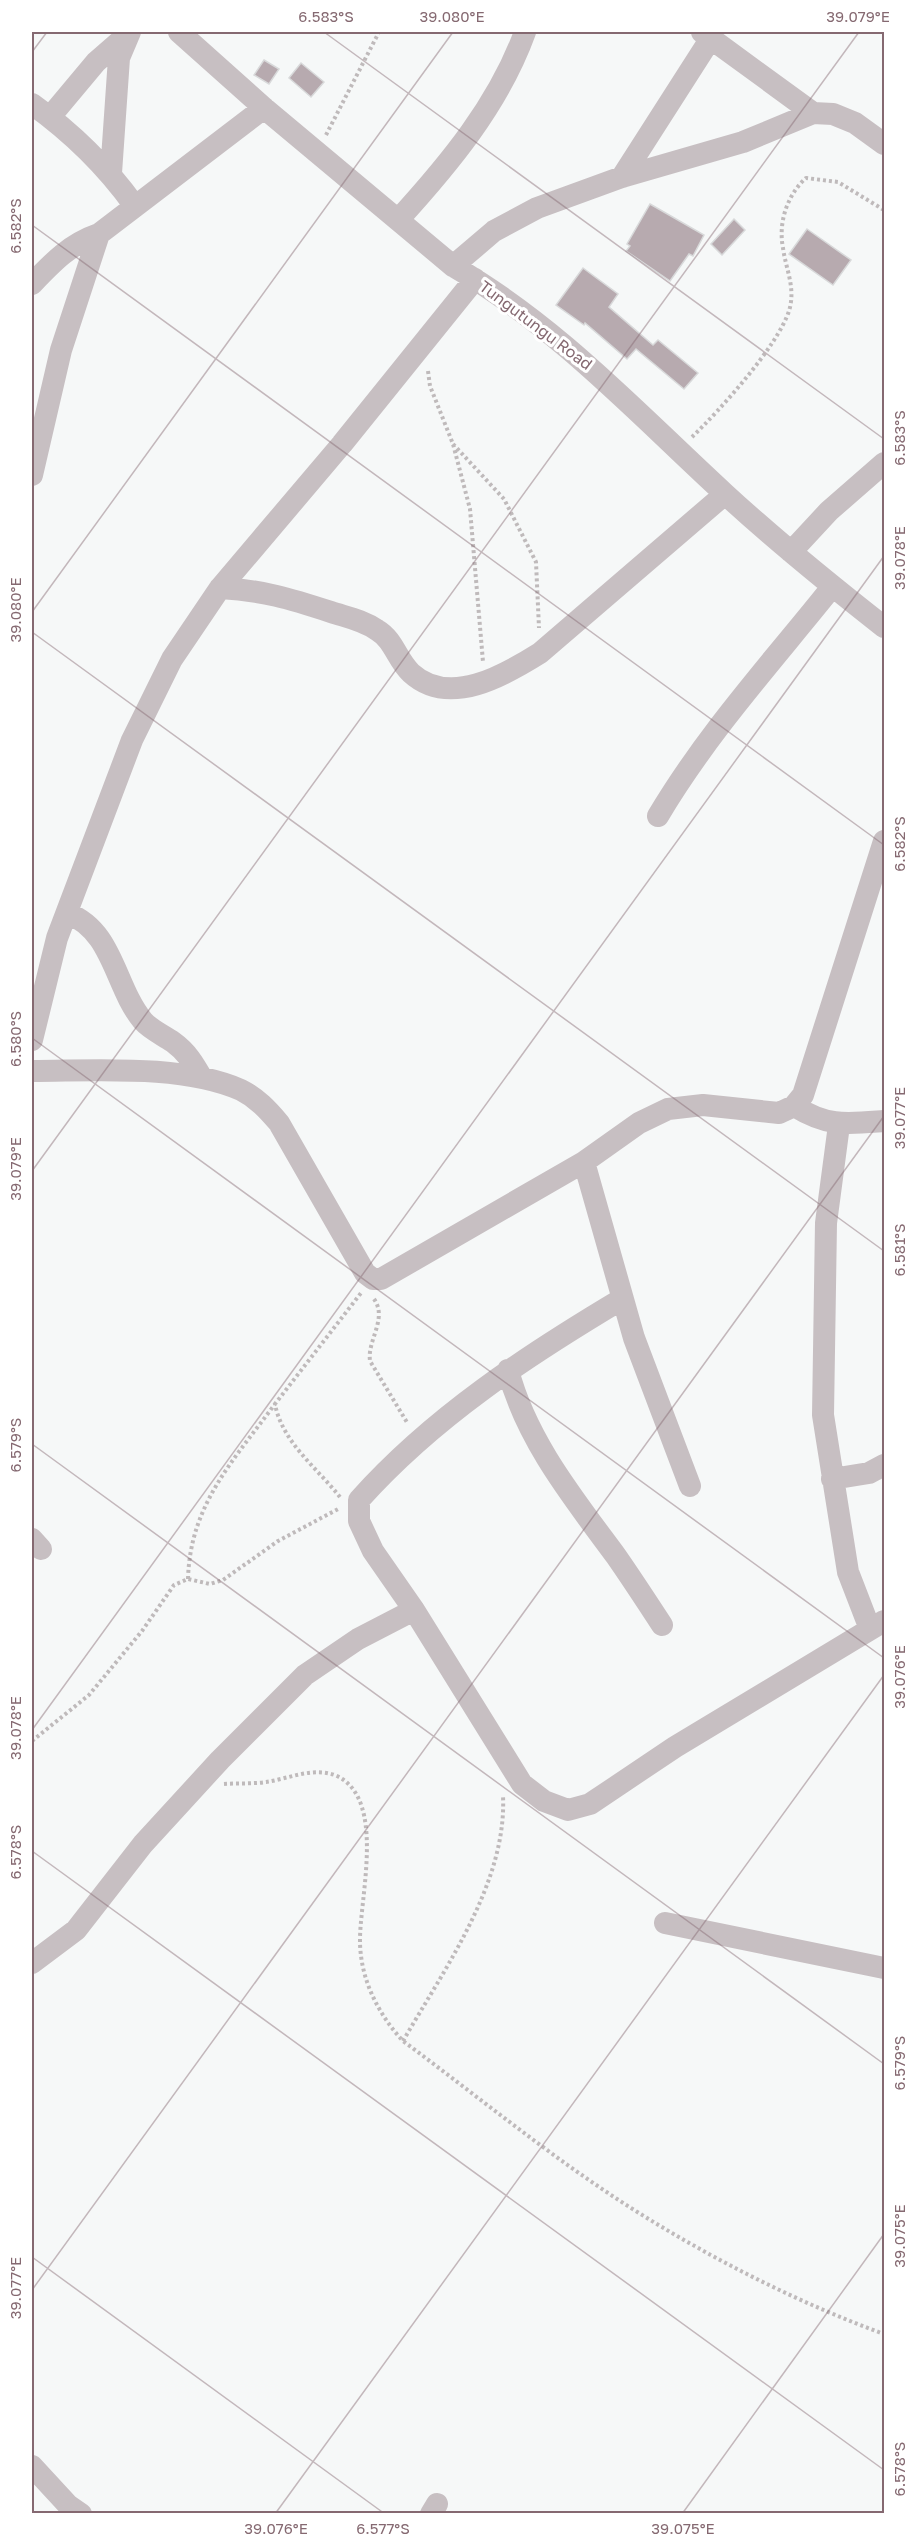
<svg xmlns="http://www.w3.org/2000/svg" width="916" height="2545" viewBox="0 0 916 2545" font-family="'Golos Text',sans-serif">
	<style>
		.building { fill: #b7aaaf; stroke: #d8d9da; stroke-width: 1.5 }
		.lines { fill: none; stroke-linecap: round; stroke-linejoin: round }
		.path { stroke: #bfbabb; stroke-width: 4; stroke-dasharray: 3 3; stroke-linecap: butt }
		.minor { stroke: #c7bfc2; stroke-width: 22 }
		.ticks { fill: none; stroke: #856971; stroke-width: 1.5; stroke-opacity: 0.45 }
		.labels { text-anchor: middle; stroke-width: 6; stroke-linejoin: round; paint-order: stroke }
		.street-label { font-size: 16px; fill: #856971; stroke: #fff }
		.neatline { fill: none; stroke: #856971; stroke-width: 2 }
		.ticks-label { font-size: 15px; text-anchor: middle; fill: #856971 }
	</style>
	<rect width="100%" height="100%" fill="#f6f8f8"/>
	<!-- building -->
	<path class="building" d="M264 60 279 69 269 84 254 75Z
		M301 63 324 82 311 97 289 78Z
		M650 204 704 235 693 256 689 254 670 281 626 251 630 246 627 244Z
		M734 219 745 230 722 255 711 244Z
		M807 229 851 260 833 285 789 254Z
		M583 268 618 294 609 307 653 345 658 340 698 373 684 389 636 349 627 359 585 323 584 325 556 305Z"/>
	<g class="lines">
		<!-- path -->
		<path class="path" d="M326 135 379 32
			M428 371 430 386 453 444 470 509 483 662
			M692 437C720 410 777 347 789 311 796 288 786 270 783 248 778 223 787 195 806 178L838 182 884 210
			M453 444 504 499 536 562 539 628
			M374 1299C388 1319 367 1340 370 1361L408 1424
			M340 1497C317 1468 282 1442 275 1404L361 1293
			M188 1579C190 1505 233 1461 275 1404
			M32 1741 89 1695 142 1631 174 1585 188 1579 210 1584 223 1580 278 1541 340 1508
			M224 1784C238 1783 252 1784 266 1782 288 1779 314 1766 337 1776 387 1800 359 1899 360 1943 361 1981 379 2015 403 2041 484 2101 562 2166 647 2218 722 2264 802 2304 884 2334
			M403 2041C445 1968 507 1882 503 1796"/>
		<!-- minor -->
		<path class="minor" d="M179 32 264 108 453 266C558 327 636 412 724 493 775 540 829 584 884 627
			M702 32 813 113
			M32 104C71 132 106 166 134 205
			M50 117 96 62 127 35
			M111 173 119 58 130 32
			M622 177 711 38
			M398 220C449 164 499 104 525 32
			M453 266 494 231 537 208 622 177 743 142 813 113 833 114 855 123 884 144
			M32 284C53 262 70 244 99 234L264 108
			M32 475 61 350 99 234
			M791 552 829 511 884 463
			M220 588C262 590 291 599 331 612 346 617 363 620 377 630 394 640 397 660 411 673 449 708 505 675 540 653L725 494
			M658 816C708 732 772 662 832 587
			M67 913C114 931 114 986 143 1021 151 1030 163 1035 173 1042 187 1052 194 1064 202 1078
			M32 1040 57 938 132 740 172 659 220 588 342 444 475 279
			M32 1071C95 1071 182 1064 241 1090 257 1098 268 1110 279 1123L365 1273 373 1279H381L584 1162 639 1123 668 1109 703 1105 779 1113 794 1106 803 1095 884 841
			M794 1106C828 1127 846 1124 884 1121
			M839 1125 826 1223 823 1415 848 1572 870 1629
			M584 1162 634 1338 690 1486
			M622 1299C528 1355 433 1417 359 1500V1521L373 1551 414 1610 522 1784 544 1801 568 1810 590 1804 675 1747 884 1621
			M508 1370C526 1440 574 1499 616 1556 632 1579 647 1602 662 1625
			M832 1479 869 1473 884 1465
			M32 1539 41 1549
			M665 1923 884 1968
			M32 1963 76 1930 143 1844 220 1760 305 1675 358 1639 414 1610
			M32 2466 68 2505 81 2514
			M431 2514 437 2504"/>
	</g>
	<!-- ticks -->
	<path class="ticks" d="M324 32 884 439M883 32H884M32 52 47 32M32 225 884 845M32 612 453 32M32 632 884 1251M32 1038 884 1658M32 1171 859 32M32 1444 884 2064M32 1730 884 556M32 1851 884 2470M32 2257 385 2514M32 2290 884 1116M275 2514 884 1675M682 2514 884 2234"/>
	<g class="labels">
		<!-- street labels -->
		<g class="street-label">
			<text transform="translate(536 325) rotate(37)" y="6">Tungutungu Road</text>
		</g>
	</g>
	<!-- border -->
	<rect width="916" height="2545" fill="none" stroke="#ffffff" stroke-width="66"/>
	<rect x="33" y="33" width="850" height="2479" class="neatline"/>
	<g class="ticks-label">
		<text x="326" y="22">6.583°S</text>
		<text x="452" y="22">39.080°E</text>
		<text x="858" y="22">39.079°E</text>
		<text transform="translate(16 226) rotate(-90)" y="5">6.582°S</text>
		<text transform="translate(900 438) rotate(-90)" y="5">6.583°S</text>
		<text transform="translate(900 558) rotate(-90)" y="5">39.078°E</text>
		<text transform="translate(16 610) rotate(-90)" y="5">39.080°E</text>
		<text transform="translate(900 844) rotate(-90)" y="5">6.582°S</text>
		<text transform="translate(16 1039) rotate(-90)" y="5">6.580°S</text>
		<text transform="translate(900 1118) rotate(-90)" y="5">39.077°E</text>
		<text transform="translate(16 1169) rotate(-90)" y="5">39.079°E</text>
		<text transform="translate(900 1250) rotate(-90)" y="5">6.581°S</text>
		<text transform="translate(16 1445) rotate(-90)" y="5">6.579°S</text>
		<text transform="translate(900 1677) rotate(-90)" y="5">39.076°E</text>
		<text transform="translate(16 1728) rotate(-90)" y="5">39.078°E</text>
		<text transform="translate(16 1852) rotate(-90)" y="5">6.578°S</text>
		<text transform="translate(900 2063) rotate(-90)" y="5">6.579°S</text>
		<text transform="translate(900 2236) rotate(-90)" y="5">39.075°E</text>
		<text transform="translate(16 2288) rotate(-90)" y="5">39.077°E</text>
		<text transform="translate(900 2469) rotate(-90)" y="5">6.578°S</text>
		<text x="276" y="2534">39.076°E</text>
		<text x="383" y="2534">6.577°S</text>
		<text x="683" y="2534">39.075°E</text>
	</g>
</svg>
